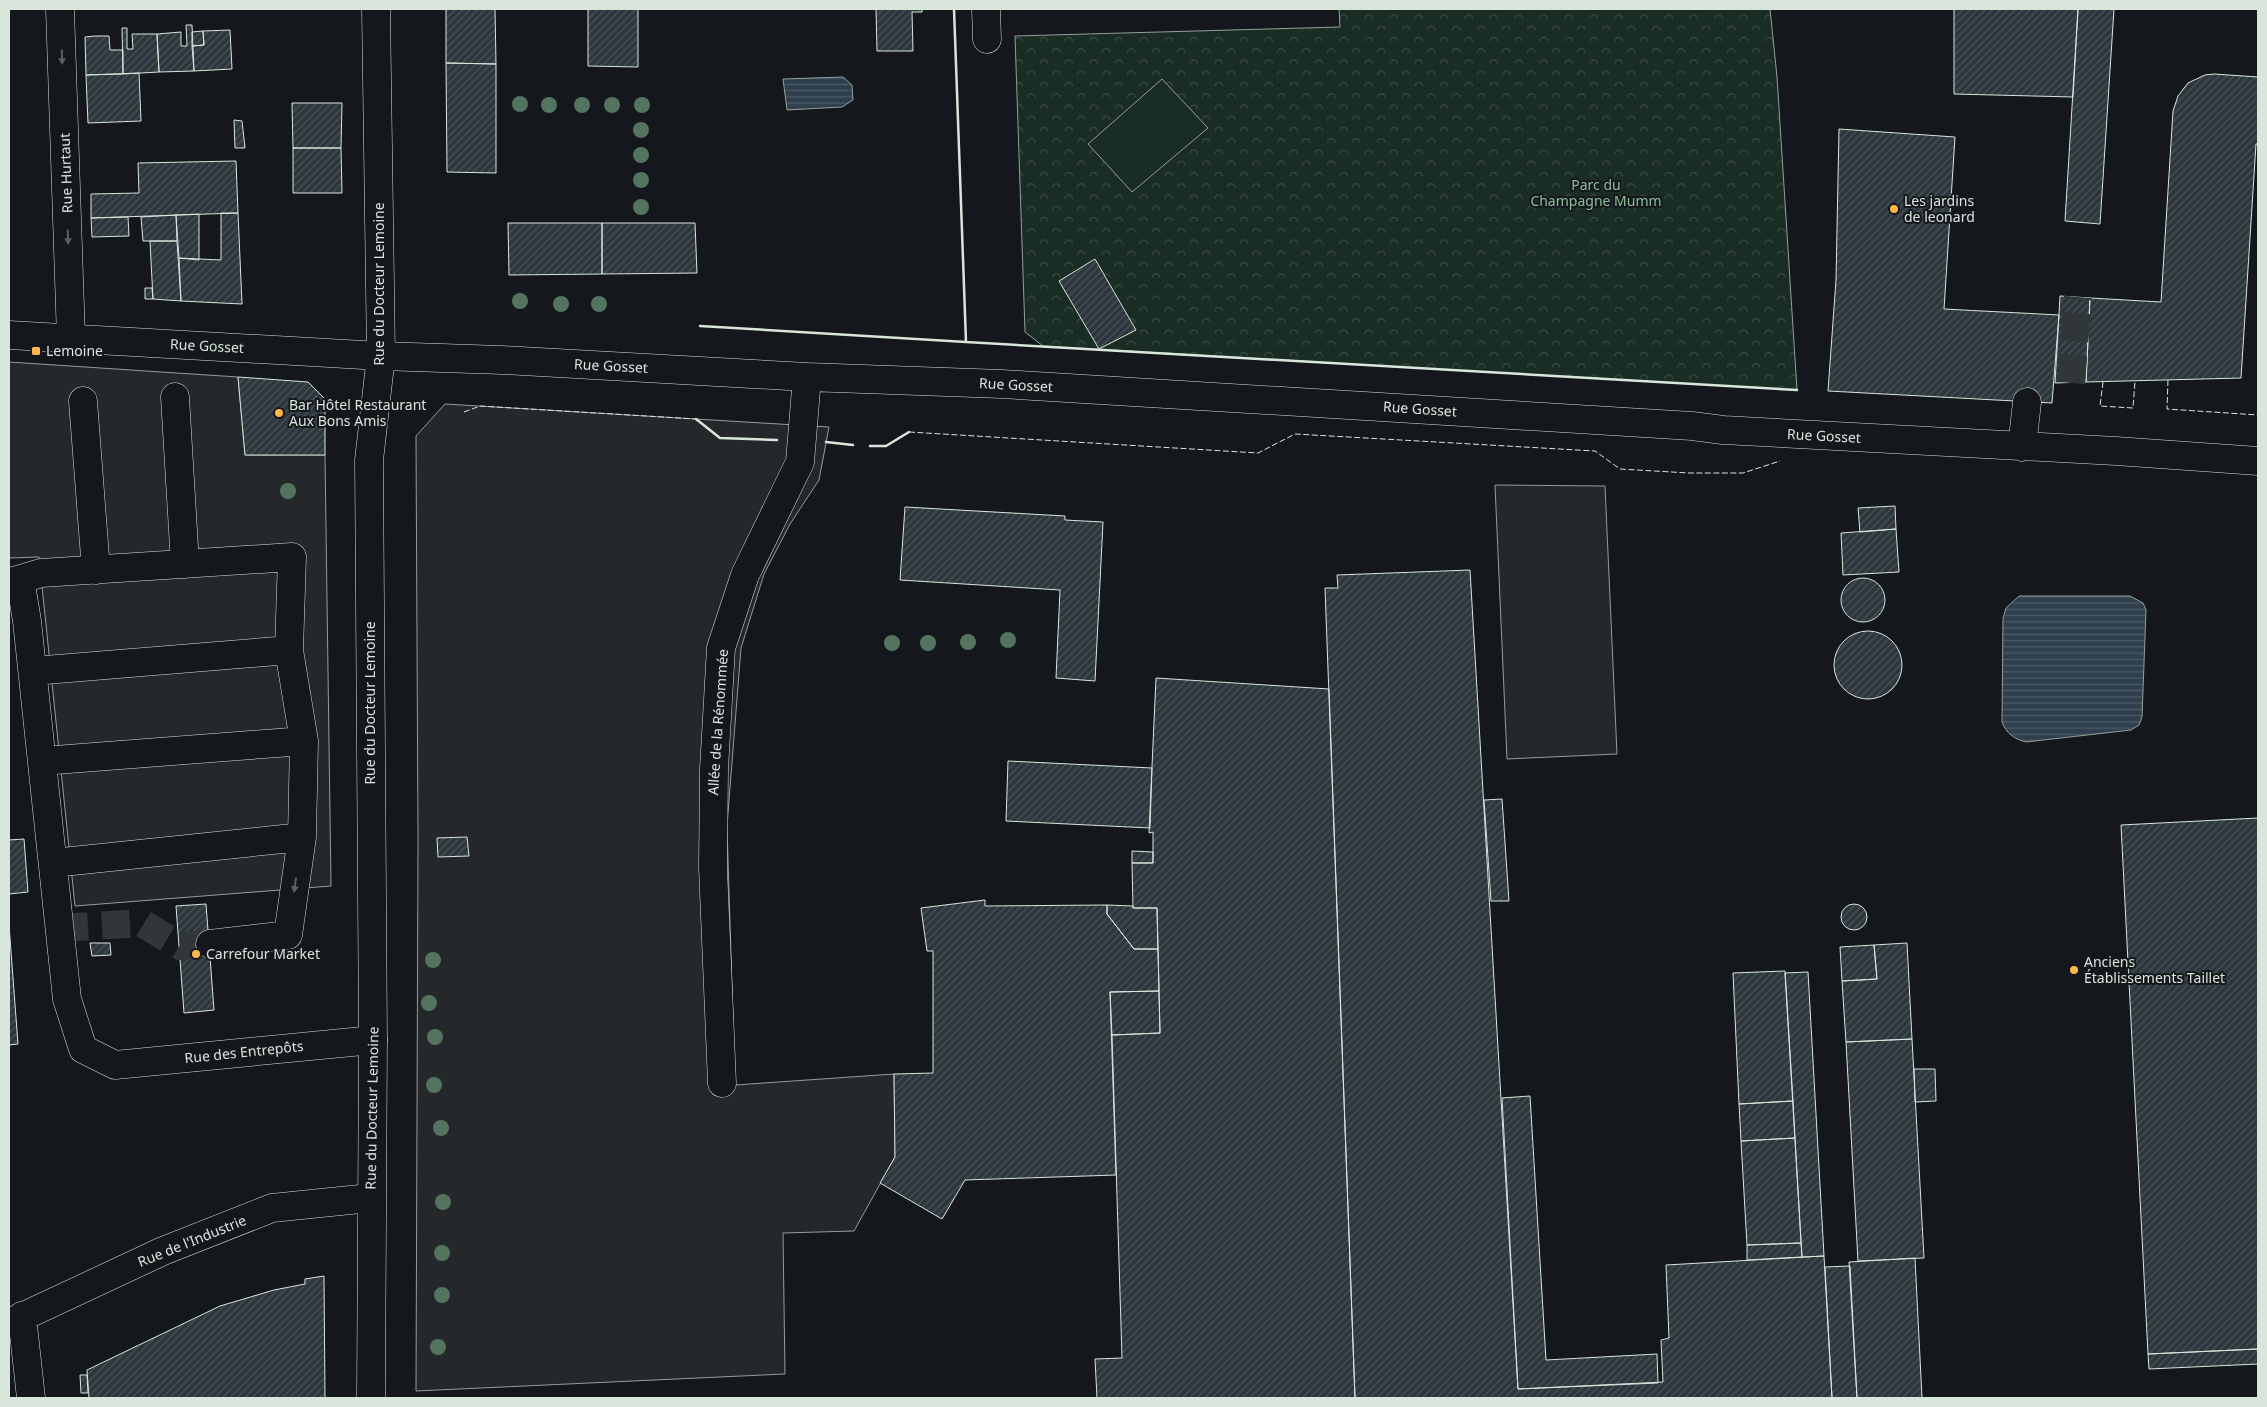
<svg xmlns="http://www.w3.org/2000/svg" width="2267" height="1407" viewBox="0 0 2267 1407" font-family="'Noto Sans',sans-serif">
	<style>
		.park { fill: url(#park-crowns); stroke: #939e99 }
		.garden { fill: #1a2d24; stroke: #939e99 }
		.parking { fill: #24282b; stroke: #939e99 }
		.water { fill: url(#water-rules); stroke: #939e99 }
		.building { fill: url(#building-hatch); stroke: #d8e6dc }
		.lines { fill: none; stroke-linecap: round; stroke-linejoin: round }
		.minor-tunnel { stroke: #313739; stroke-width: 28; stroke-dasharray: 28 14; stroke-linecap: butt }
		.minor-casing { stroke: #d8e6dc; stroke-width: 29 }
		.major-casing { stroke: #d8e6dc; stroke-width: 29 }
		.minor { stroke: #14181c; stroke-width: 28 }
		.major { stroke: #14181c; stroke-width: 28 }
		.fence { stroke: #d8e6dc; stroke-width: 1; stroke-dasharray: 6 2.5; stroke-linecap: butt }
		.wall { stroke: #d8e6dc; stroke-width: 2.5 }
		.tree { fill: #55745f }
		.oneway { fill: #59605f }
		.poi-dot { fill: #ffb74d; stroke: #14181c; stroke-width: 2 }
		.labels { text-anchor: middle; stroke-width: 4; stroke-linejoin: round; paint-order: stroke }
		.street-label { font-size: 14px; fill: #d8e6dc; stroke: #14181c }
		.park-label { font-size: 14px; fill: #8ac095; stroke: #14181c }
		.poi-label { font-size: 14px; fill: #d8e6dc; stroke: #14181c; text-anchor: start }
	</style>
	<defs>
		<pattern id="park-crowns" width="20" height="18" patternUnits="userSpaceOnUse" patternTransform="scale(1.25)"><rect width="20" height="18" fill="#1a2d24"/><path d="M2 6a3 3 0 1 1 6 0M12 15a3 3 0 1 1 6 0" fill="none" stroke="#3b4b43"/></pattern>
		<pattern id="water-rules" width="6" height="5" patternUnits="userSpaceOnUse" patternTransform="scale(1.25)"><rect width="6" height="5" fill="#2f3f4d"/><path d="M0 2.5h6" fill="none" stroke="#4c5b66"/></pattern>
		<pattern id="building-hatch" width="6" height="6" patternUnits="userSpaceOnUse" patternTransform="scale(1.25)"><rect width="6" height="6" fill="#2c363c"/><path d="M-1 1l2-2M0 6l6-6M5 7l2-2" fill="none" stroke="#4a5358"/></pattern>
	</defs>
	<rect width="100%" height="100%" fill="#14181c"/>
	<!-- park -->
	<path class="park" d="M1339 9H1770L1777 77 1797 390 1043 346 1025 332 1015 36 1340 27Z"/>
	<!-- garden -->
	<path class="garden" d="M1162 79 1208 128 1132 192 1088 144Z"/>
	<!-- parking -->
	<path class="parking" d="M9 362 238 377 245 455H325L331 886 75 906 39 557 9 558Z
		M445 404 829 427 819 480 790 524 764 574 741 648 727 826 735 1085 894 1074 895 1157 854 1231 783 1233 785 1374 416 1391 418 839 416 436Z
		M1495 485 1605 486 1617 754 1507 759Z"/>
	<!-- water -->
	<path class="water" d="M843 77 852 85 853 100 842 107 787 110 783 79Z
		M2019 596H2130L2143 603 2146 610 2142 717 2139 725 2131 730 2026 742C2014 739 2006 733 2002 722L2003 618 2006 608Z"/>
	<!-- building -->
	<path class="building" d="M446 9H495L496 64 446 63Z
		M588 9H638V67L588 66Z
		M876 9H922V12H912L913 51H877Z
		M1954 9H2078L2073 97 1954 94Z
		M2078 9H2114L2100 224 2065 221Z
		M186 25H192L194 71 159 72 157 34 181 32V46H187Z
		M122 28H127V49H133L132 34H157L159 72 123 74Z
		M230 30 232 69 194 71 192 46 204 45 203 31Z
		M203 31 204 45 192 46V32Z
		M95 36H109L110 50H123V74L86 75 85 37Z
		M446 63 496 64V173L447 172Z
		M139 73 141 121 88 123 86 75Z
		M2214 74 2258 77V144H2256L2241 378 2086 382 2090 298 2161 302 2173 111 2178 96 2188 83 2205 75Z
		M292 103H342L341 148H293Z
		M234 120 242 121 245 148H235Z
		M1839 129 1955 137 1944 309 2059 315 2052 403 1828 391 1836 280Z
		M293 148H341L342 193H293Z
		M236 161 238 213 91 218V194L139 193 138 163Z
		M221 213H238L242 304 181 301 179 258 221 260Z
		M199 214V260L179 258 176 215Z
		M176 215 177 241H143L141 217Z
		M128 217 129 236 92 237 91 218Z
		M508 223H602V274L509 275Z
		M602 223H695L697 273 602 274Z
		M150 241H177L181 301 153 299Z
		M1095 259 1136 330 1099 349 1059 281Z
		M145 288H152L153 299H145Z
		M2060 296 2090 298 2086 382 2055 383Z
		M238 377 308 382 325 399V455H245Z
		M1895 506 1896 529 1860 532 1858 508Z
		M905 507 1065 516V520L1103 522 1095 681 1056 678 1060 590 900 580Z
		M1896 529 1899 572 1843 575 1841 533Z
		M1470 570 1518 1389 1663 1382 1661 1340 1669 1338 1666 1265 1824 1256 1832 1398H1355L1325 588H1338L1337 575Z
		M1841 600a22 22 0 1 1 44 0a22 22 0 1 1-44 0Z
		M1834 665a34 34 0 1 1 68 0a34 34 0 1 1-68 0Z
		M1156 678 1329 689 1355 1398H1097L1095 1359 1122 1358 1112 1035 1160 1033 1157 908H1133L1132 863H1153V832L1149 833Z
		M1008 761 1152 768 1150 828 1006 821Z
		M1502 799 1509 901H1491L1484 800Z
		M2258 818V1349L2148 1354 2121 825Z
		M467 837 469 856 438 857 437 838Z
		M24 839 28 892 9 894V840Z
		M1132 851 1153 852V863H1132Z
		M985 900V906L1107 905V914L1134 949H1158L1159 991 1110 992 1116 1175 965 1180 942 1219 880 1183 895 1157 894 1074 933 1073V951H927L921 908Z
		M206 904 214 1010 184 1013 176 906Z
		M1841 917a13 13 0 1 1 26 0a13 13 0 1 1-26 0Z
		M1107 905 1133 906V908H1157L1158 949H1134L1107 914Z
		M9 925 18 1044 9 1045Z
		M90 943H110L111 955 92 956Z
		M1907 943 1912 1039 1846 1042 1842 981 1877 979 1874 945Z
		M1874 945 1877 979 1842 981 1840 947Z
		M1785 971 1793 1101 1739 1104 1733 973Z
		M1808 972 1824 1256 1802 1257 1785 973Z
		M1159 991 1160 1033 1112 1035 1110 992Z
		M1912 1039 1924 1258 1858 1261 1846 1042Z
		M1914 1069H1935L1936 1101 1915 1102Z
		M1530 1096 1546 1360 1657 1354 1658 1383 1518 1389 1502 1098Z
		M1793 1101 1795 1138 1741 1141 1739 1104Z
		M1795 1138 1801 1243 1747 1245 1741 1141Z
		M1801 1243 1802 1257 1747 1260V1245Z
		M1915 1258 1922 1398H1857L1849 1262Z
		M1850 1266 1857 1398H1832L1825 1267Z
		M324 1276 325 1398H89L87 1370 220 1306 274 1290 305 1284V1279Z
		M2258 1349V1364L2149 1369 2148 1354Z
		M80 1375H87L88 1393H81Z"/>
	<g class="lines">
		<!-- minor-tunnel -->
		<path class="minor-tunnel" d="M2071 383 2078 297
			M60 928 142 923 180 946 210 944"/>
		<defs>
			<path id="minor" d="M60 9 71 338
				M986 9 987 39
				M9 335 381 356 502 360 807 377 1002 384 1692 426 1723 430 2116 451 2258 461
				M175 397 185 564
				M83 401 96 570
				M2022 447 2027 402
				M9 581 22 591 27 621 67 999 83 1049 115 1065 373 1040
				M11 582 41 573 292 557 289 650 304 741 302 837 288 935 210 944
				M33 671 289 650
				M42 761 304 741
				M53 863 302 837
				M722 1083 713 868 714 769 721 648 745 575 800 462 807 377
				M22 1316 31 1398
				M9 1323 163 1251 272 1208 370 1198"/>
			<path id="major" d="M371 1398 373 1040 369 460 381 356 376 9"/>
		</defs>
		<!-- minor casing -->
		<use href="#minor" class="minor-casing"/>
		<!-- major casing -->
		<use href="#major" class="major-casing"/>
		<!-- minor -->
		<use href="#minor" class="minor"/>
		<!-- major -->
		<use href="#major" class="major"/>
		<!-- fence -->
		<path class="fence" d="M2168 380 2167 409 2258 415
			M2103 382 2100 406 2133 408 2135 381
			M464 412 480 406 696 419
			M909 432 1258 453 1295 434 1595 451 1620 469 1689 473H1743L1780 461"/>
		<!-- wall -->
		<path class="wall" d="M700 326 966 342 954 9
			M966 342 1797 390
			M696 419 720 438 777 440
			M826 442 853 445
			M870 446H886L909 432"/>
	</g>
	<!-- trees -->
	<g class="tree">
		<circle cx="520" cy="104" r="8"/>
		<circle cx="549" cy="105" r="8"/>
		<circle cx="582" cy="105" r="8"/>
		<circle cx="612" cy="105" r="8"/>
		<circle cx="642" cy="105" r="8"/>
		<circle cx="641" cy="130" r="8"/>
		<circle cx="641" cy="155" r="8"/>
		<circle cx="641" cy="180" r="8"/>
		<circle cx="641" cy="207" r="8"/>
		<circle cx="520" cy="301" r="8"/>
		<circle cx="561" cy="304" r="8"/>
		<circle cx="599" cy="304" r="8"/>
		<circle cx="288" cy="491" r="8"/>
		<circle cx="1008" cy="640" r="8"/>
		<circle cx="968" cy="642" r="8"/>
		<circle cx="892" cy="643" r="8"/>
		<circle cx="928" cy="643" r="8"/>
		<circle cx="433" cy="960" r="8"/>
		<circle cx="429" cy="1003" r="8"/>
		<circle cx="435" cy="1037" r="8"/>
		<circle cx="434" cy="1085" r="8"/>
		<circle cx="441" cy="1128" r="8"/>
		<circle cx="443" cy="1202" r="8"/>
		<circle cx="442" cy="1253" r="8"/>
		<circle cx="442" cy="1295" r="8"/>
		<circle cx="438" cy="1347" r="8"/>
	</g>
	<!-- one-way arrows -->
	<defs><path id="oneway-solid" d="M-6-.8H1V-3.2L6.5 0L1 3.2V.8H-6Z" transform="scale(1.25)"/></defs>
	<g class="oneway">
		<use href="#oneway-solid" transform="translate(62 57) rotate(88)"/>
		<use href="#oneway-solid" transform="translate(68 237) rotate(88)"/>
		<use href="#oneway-solid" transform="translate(295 885) rotate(98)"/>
	</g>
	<!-- markers -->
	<g class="poi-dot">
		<circle cx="1894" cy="209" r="5"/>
		<rect x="31" y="346" width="10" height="10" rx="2.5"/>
		<circle cx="279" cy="413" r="5"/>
		<circle cx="196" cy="954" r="5"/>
		<circle cx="2074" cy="970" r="5"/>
	</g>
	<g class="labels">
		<!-- street labels -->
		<g class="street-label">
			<text transform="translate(66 173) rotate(-92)" y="5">Rue Hurtaut</text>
			<text transform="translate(379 284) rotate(-90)" y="5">Rue du Docteur Lemoine</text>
			<text transform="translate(207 346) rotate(3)" y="5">Rue Gosset</text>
			<text transform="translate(611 366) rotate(3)" y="5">Rue Gosset</text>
			<text transform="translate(1016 385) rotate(3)" y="5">Rue Gosset</text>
			<text transform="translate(1420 409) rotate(4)" y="5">Rue Gosset</text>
			<text transform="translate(1824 436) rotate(3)" y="5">Rue Gosset</text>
			<text transform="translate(370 703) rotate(-90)" y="5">Rue du Docteur Lemoine</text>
			<text transform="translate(718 722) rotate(-86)" y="5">Allée de la Rénommée</text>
			<text transform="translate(244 1052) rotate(-6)" y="5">Rue des Entrepôts</text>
			<text transform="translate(372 1108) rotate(-89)" y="5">Rue du Docteur Lemoine</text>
			<text transform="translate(192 1241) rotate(-22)" y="5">Rue de l'Industrie</text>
		</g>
		<!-- park labels -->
		<g class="park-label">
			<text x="1596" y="190">Parc du<tspan x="1596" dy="16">Champagne Mumm</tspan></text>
		</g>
		<!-- poi labels -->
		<g class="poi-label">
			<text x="1904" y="206">Les jardins<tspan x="1904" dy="16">de leonard</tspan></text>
			<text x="46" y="356">Lemoine</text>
			<text x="289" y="410">Bar Hôtel Restaurant<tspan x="289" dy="16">Aux Bons Amis</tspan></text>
			<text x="206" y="959">Carrefour Market</text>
			<text x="2084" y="967">Anciens<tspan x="2084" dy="16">Établissements Taillet</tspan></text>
		</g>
	</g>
	<!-- border -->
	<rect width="2267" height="1407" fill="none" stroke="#d8e6dc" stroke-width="20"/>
</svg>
